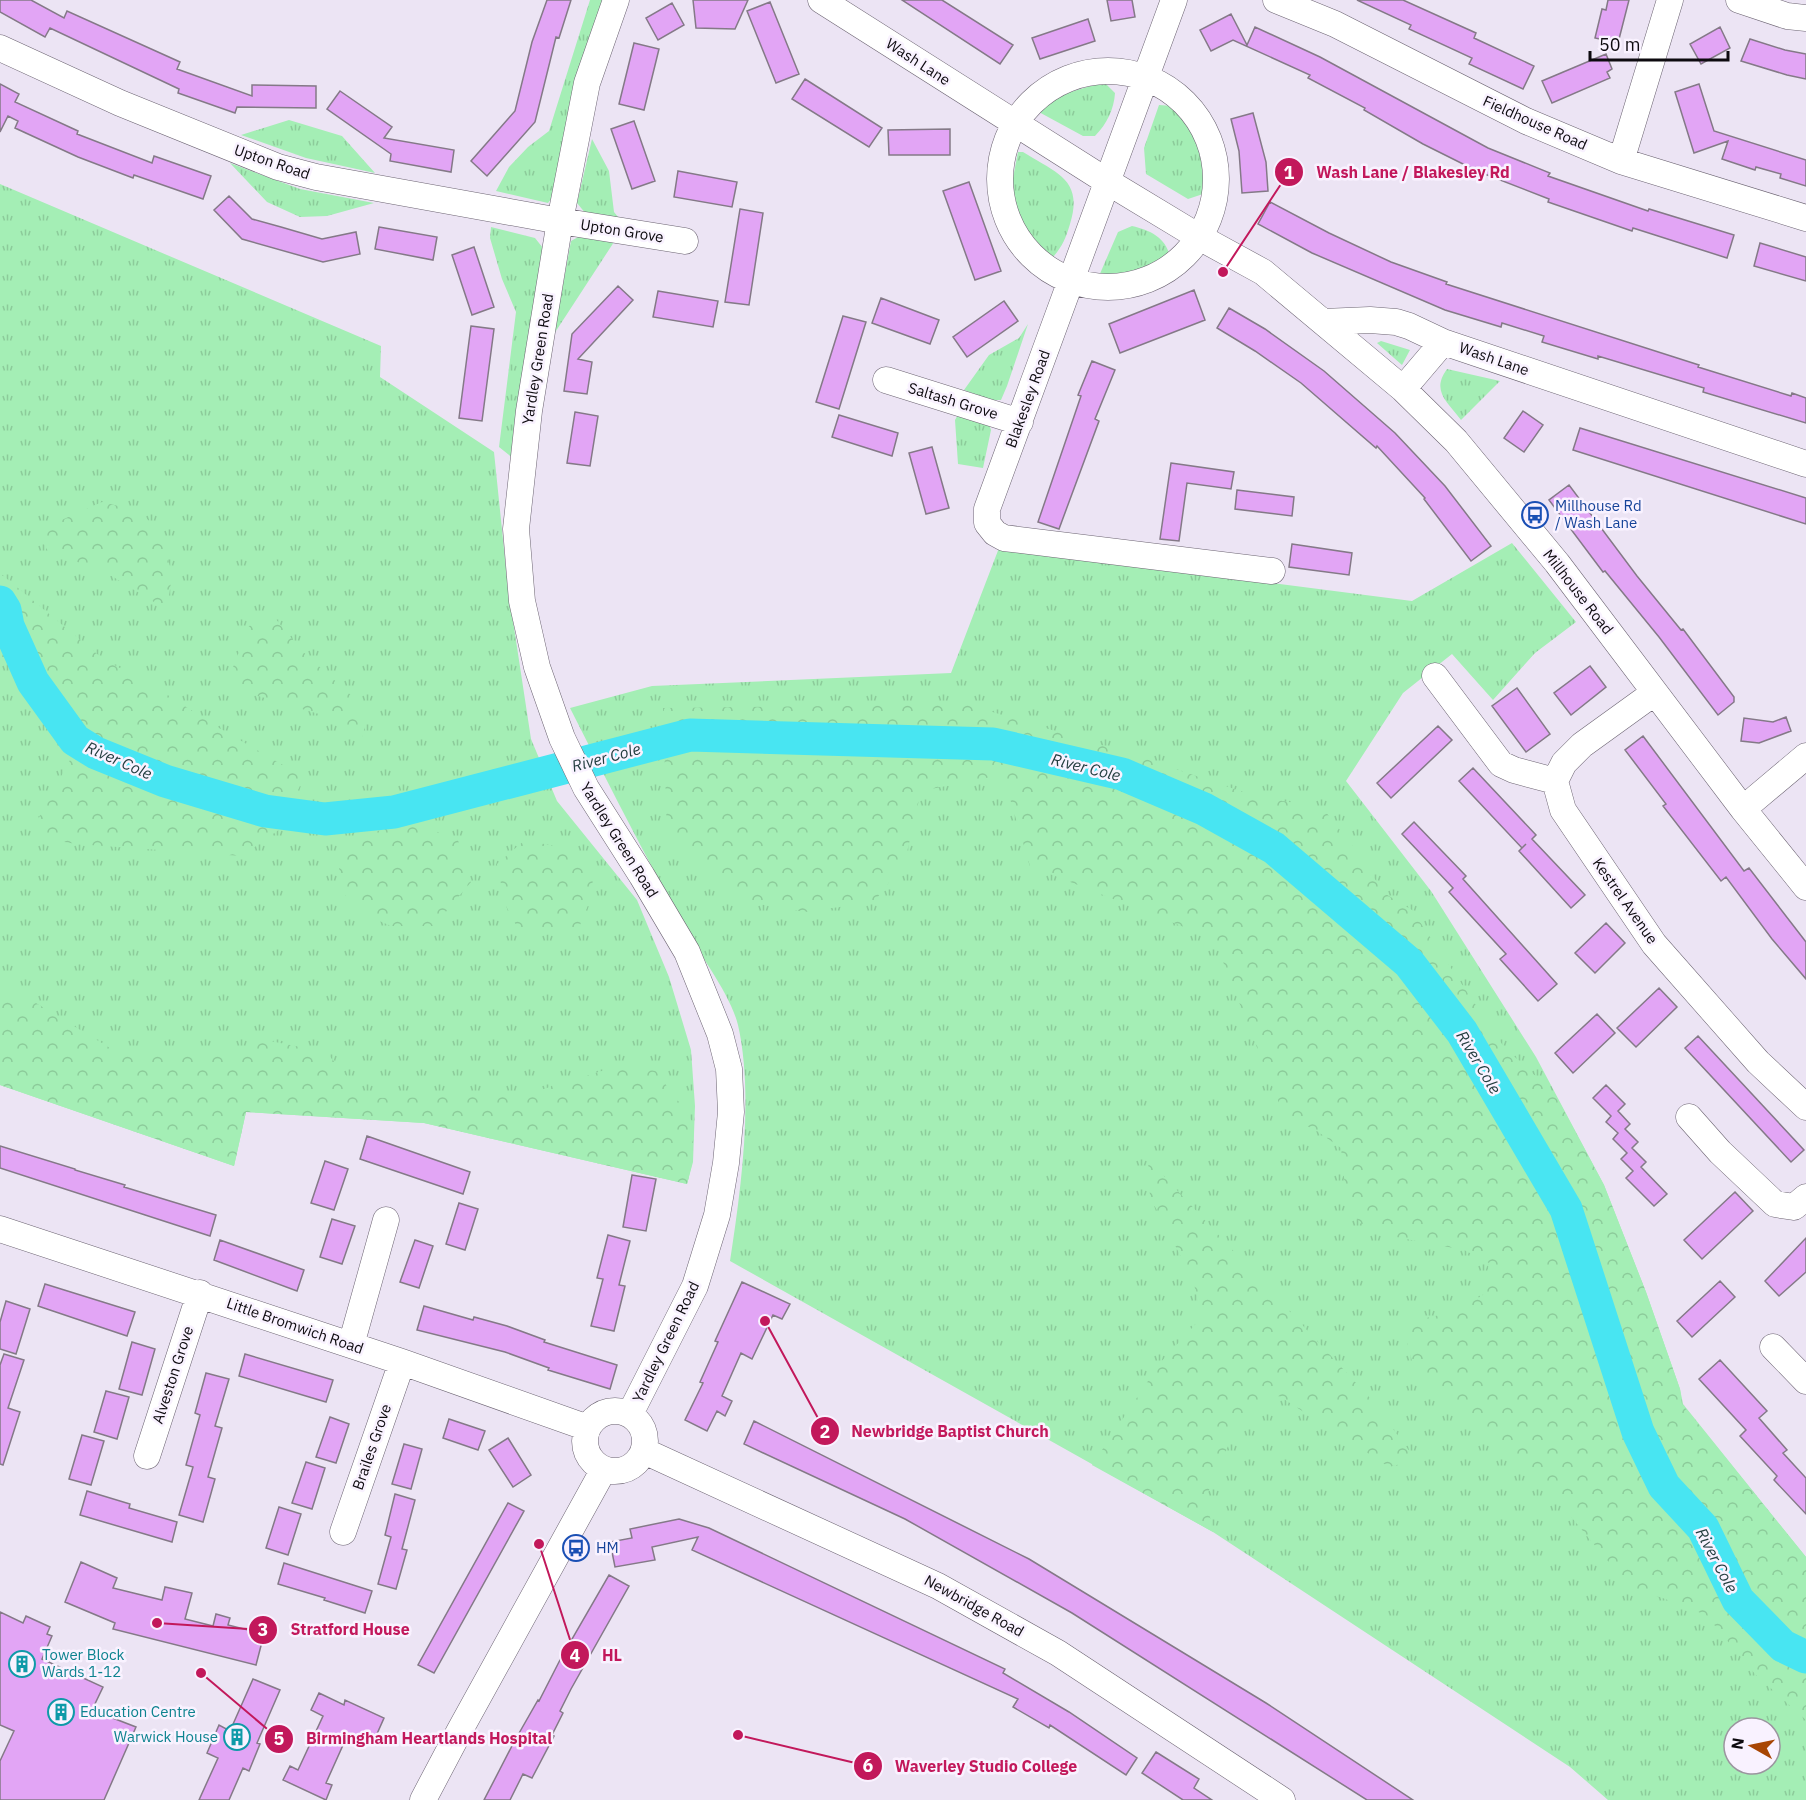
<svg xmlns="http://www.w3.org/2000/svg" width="1806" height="1800" viewBox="0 0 1806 1800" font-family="'IBM Plex Sans',sans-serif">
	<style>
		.grass { fill: url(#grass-tufts); fill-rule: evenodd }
		.forest { fill: url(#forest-crowns) }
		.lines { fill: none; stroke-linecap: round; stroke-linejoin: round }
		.river { stroke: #48e5f2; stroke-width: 33 }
		.building { fill: #e2a5f5; stroke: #847987; stroke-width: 1.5 }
		.minor-casing { stroke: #6c6472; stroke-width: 27 }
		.minor { stroke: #fff; stroke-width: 26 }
		.labels { text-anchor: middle; stroke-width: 5; stroke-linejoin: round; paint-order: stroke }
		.street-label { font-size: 15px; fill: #0d0a0f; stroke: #f9f2ff }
		.transit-label { font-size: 15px; fill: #164399; stroke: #f9f2ff; text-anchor: start }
		.culture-label { font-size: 15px; fill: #0d838f; stroke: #f9f2ff; text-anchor: start }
		.water-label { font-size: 16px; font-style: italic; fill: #243e40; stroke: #f9f2ff }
		.leader { fill: none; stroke: #c2185b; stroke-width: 2 }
		.callout-dot { fill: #c2185b; stroke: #f9f2ff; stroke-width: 2 }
		.mark-label { font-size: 18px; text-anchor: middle; font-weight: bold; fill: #fff }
		.callout-label { font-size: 16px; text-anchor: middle; font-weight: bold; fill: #c2185b; stroke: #f9f2ff; stroke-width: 5; stroke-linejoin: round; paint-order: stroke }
	</style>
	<defs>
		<pattern id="grass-tufts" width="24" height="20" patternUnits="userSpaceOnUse" patternTransform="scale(1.5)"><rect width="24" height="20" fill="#a4eeb5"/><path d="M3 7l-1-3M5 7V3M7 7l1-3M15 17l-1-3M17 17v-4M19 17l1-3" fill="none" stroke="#8ccb9a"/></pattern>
		<pattern id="forest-crowns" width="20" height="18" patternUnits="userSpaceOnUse" patternTransform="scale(1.5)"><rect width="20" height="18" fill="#a4eeb5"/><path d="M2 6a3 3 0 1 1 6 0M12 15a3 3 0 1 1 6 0" fill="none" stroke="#8ccb9a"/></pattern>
	</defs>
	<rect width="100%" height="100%" fill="#ece4f4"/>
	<!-- grass -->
	<path class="grass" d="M590 0H606L556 193 548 203 496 191 509 167 528 147 549 131Z
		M1104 82 1115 93C1114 109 1107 124 1095 136H1083L1037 111 1067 93Z
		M1159 105 1173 106C1191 129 1206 145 1206 175 1206 182 1207 187 1203 194L1188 199 1146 174 1144 148Z
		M289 120 342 136 375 173 306 158 241 135Z
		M592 139 609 171 614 212 623 223 586 214 577 203Z
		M1018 152H1023C1056 173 1084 179 1070 224 1066 238 1062 247 1053 257L1032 247 1017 216 1012 183Z
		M230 163 300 189 374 203 327 216 300 217 267 202Z
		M0 184 381 346 380 377 494 452 508 588 531 739 557 801 637 900 669 977 691 1050 695 1106 693 1162 687 1184 424 1123 246 1112 234 1166 0 1085Z
		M1132 226C1150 230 1165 237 1170 256L1159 266 1129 276H1099L1118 232Z
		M491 227 535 238 543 248 514 459 499 447 516 312 502 279 490 238Z
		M580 236 614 242 554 334 571 241Z
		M1028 324 1007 386 1001 400H990L964 390 989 355 1019 338Z
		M1381 341 1410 350 1402 365 1377 343Z
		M1447 369 1500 381 1461 420C1447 401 1431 391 1447 369Z
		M959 413 988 421 991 430 983 468 958 464 955 420Z
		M1512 543 1576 622 1535 653 1493 700 1452 654 1403 693 1346 781 1431 891 1536 1057 1604 1185 1646 1292 1680 1389 1683 1404 1806 1557V1800H1608L1570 1767 1213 1532 730 1261C741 1189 754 1096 738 1025 730 993 700 956 684 926 644 854 607 781 570 708L652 686 951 673 999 548 1412 601ZM1734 1728H1770V1764H1734Z"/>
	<!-- forest -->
	<path class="forest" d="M102 502 139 511 162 534 172 575 167 610 102 570 49 553 37 531Z
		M0 573 102 658 166 694 219 728 281 764 305 775 280 829 242 856 76 844 53 840 34 827 70 760 62 709 30 673 0 660Z
		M275 618 301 650 353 697 367 720 362 737 329 717 235 689 230 675 249 626Z
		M960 702 1140 757 1261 798 1296 803 1325 811 1358 853 1384 893 1412 910 1504 1047 1555 1094 1604 1185 1646 1292 1680 1389 1682 1404 1806 1557V1720L1755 1674 1706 1615 1660 1597 1635 1594 1540 1479 1413 1365 1402 1323 1454 1312 1483 1295 1489 1263 1464 1250 1385 1235 1360 1223 1347 1207 1341 1148 1314 1129 1285 1118 1214 939 1030 866 1008 792 991 777 921 791 905 861 874 902 805 912 741 901 667 835 663 708 922 705Z
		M399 822 457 837 471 882 434 926H391L368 916 343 893 336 849Z
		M525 840 573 850 592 868 593 893 578 930 544 935 519 931 505 904 497 864Z
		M0 990 31 1000 115 1051 236 1054 265 1040 326 1052 365 1098 521 1096 621 1065 656 1071 694 1124 692 1164 687 1184 424 1123 246 1112 234 1166 0 1085Z
		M1148 1159 1370 1398 1416 1460 1389 1467 1279 1396 1241 1416 1206 1497 1213 1532 1092 1465 1160 1363 1202 1317 1193 1280 1150 1197Z"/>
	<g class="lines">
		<!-- river -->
		<path class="river" d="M0 602 5 610 8 626 33 682 75 740 96 753 165 781 265 811 325 819 394 812 690 735 993 744 1122 774 1204 809 1274 848 1409 963 1462 1032 1566 1209 1638 1432 1664 1486 1703 1528 1738 1600 1783 1646 1806 1657"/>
	</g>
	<!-- building -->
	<path class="building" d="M0 0H31L64 18 67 11 180 62 177 69 252 96V85L316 86V108L237 107 235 113 178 93 179 89 50 28 45 37 0 12Z
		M547 0H571L559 38 556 37 535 122 487 176 471 161 515 111 532 42Z
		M693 0H748L735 29 696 28Z
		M902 0H942L1013 45 1000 64Z
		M1107 0H1132L1135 17 1111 21Z
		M1357 0H1403L1476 33 1474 38 1534 66 1523 89 1469 64 1472 58 1409 29 1411 25Z
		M1608 0H1629L1618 43 1595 38 1602 9 1606 10Z
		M770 2 799 74 776 83 747 11Z
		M672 3 684 25 658 40 646 18Z
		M1231 14 1247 45 1255 27 1320 57 1488 148 1550 173 1548 176 1648 211 1649 209 1734 235 1727 258 1633 228 1632 231 1548 202 1549 199 1477 171 1423 144 1364 110 1365 108 1308 78 1310 75 1233 40 1211 51 1200 30Z
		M1088 19 1095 41 1040 59 1032 38Z
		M1720 27 1730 48 1701 64 1690 44Z
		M1750 39 1785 50 1806 54V79L1787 75 1741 61Z
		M634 43 659 49 644 110 619 104Z
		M1606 54 1612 69 1607 72 1610 78 1552 103 1542 81Z
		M805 79 882 128 869 147 792 99Z
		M0 84 19 94 15 102 78 131 77 134 152 163 154 156 211 176 203 199 134 175 133 178 78 157 15 128 18 121 8 116 0 132Z
		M1699 84 1714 131 1806 160V186L1780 178 1781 174 1756 167 1755 170 1722 159 1728 141 1694 153 1675 92Z
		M340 91 392 127 384 138 454 150 451 172 390 161 391 154 327 109Z
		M1253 113 1266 162 1268 191 1242 193 1239 151 1231 119Z
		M634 121 655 181 632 189 611 129Z
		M950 129V155H889L888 130Z
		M678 171 737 182 732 207 674 197Z
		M969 182 1001 271 975 280 943 191Z
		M229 196 252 219 281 227 322 239 356 232 360 254 323 262 242 239 214 210Z
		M1270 202 1329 233 1391 262 1447 282 1446 284 1699 365 1698 367 1791 396 1792 393 1806 398V423L1703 392 1704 388 1598 356V359L1542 342 1544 336 1502 323 1501 327 1445 310 1312 253 1258 224Z
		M740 209 763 213 749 305 725 302Z
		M379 227 437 237 433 260 375 249Z
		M1760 243 1806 257V281L1754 266Z
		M474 247 494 307 472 315 452 255Z
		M618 286 633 300 578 359 592 362 587 394 564 391 572 334Z
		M1194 290 1205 320 1120 353 1109 324Z
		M658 291 718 301 713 327 653 317Z
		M881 298 939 320 930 344 872 323Z
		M1004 301 1018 321 967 357 953 337Z
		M1229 308 1265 329 1324 371 1395 433 1445 486 1491 546 1471 561 1424 499 1425 498 1377 446 1376 448 1301 383 1255 351 1217 328Z
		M843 316 866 322 839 409 816 402Z
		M471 326 494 329 482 421 459 418Z
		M1092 361 1115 370 1095 419 1099 421 1059 529 1038 522 1081 396 1078 395Z
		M1523 411 1543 425 1524 452 1504 438Z
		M575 412 598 416 590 466 567 463Z
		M839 415 898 433 892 456 832 437Z
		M1580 428 1806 498V524L1573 450Z
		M932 447 949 508 926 514 909 453Z
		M1171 463 1234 472 1231 489 1187 483 1179 541 1160 539Z
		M1569 485 1637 576 1681 630 1683 629 1734 697V702L1718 715 1659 637 1605 571 1603 572 1549 500Z
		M1237 490 1294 497 1292 516 1235 509Z
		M1292 544 1352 553 1349 575 1289 567Z
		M1590 666 1606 687 1571 715 1554 693Z
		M1517 688 1550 734 1526 752 1492 706Z
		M1786 717 1791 731 1759 743 1741 741 1744 718 1773 722Z
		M1438 726 1452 740 1391 798 1377 783Z
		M1643 736 1744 871 1749 868 1806 942V979L1772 939 1726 877 1721 881 1663 806 1666 804 1625 750Z
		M1473 768 1536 835 1532 839 1585 895 1571 908 1519 851 1526 844 1522 848 1459 781Z
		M1414 822 1466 876 1463 879 1557 984 1538 1001 1500 959 1506 954 1449 892 1453 888 1402 834Z
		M1606 923 1625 943 1595 973 1575 953Z
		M1659 988 1677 1007 1636 1047 1617 1028Z
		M1597 1014 1615 1033 1573 1073 1555 1053Z
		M1698 1036 1804 1150 1791 1162 1685 1048Z
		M1606 1085 1625 1104 1618 1111 1630 1124 1625 1129 1638 1142 1632 1148 1646 1162 1641 1167 1667 1194 1654 1206 1626 1178 1633 1171 1621 1159 1627 1153 1613 1139 1618 1133 1606 1122 1611 1116 1593 1098Z
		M367 1136 470 1172 463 1194 360 1159Z
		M0 1146 75 1169V1170L125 1185 124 1187 216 1215 210 1236 0 1168Z
		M325 1161 348 1169 334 1210 311 1203Z
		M632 1175 656 1179 646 1231 623 1227Z
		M1735 1192 1753 1211 1702 1259 1684 1240Z
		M459 1203 478 1209 465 1250 446 1244Z
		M332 1219 355 1226 342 1264 320 1257Z
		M608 1235 630 1241 619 1285 625 1286 614 1331 591 1326 603 1279 597 1278Z
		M1806 1238V1272L1779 1296 1765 1281Z
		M220 1240 304 1270 297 1291 214 1260Z
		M415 1240 433 1246 419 1288 400 1282Z
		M1720 1281 1735 1297 1692 1337 1677 1321Z
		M742 1282 790 1304 782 1319 773 1315 752 1359 741 1353 722 1396 732 1401 725 1416 717 1411 707 1431 685 1420 703 1383 700 1382 718 1342 715 1341Z
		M45 1284 135 1312 127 1336 38 1306Z
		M6 1301 30 1309 16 1354 0 1349V1322Z
		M424 1306 473 1320 474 1317 507 1326 545 1340 544 1342 617 1365 610 1389 548 1370 549 1368 505 1352 417 1330Z
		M132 1342 155 1349 142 1395 119 1389Z
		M4 1354 24 1360 8 1408 20 1412 3 1465 0 1464V1365Z
		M245 1354 333 1380 326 1402 239 1376Z
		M1720 1360 1767 1411 1759 1418 1787 1450 1783 1453 1806 1478V1514L1774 1480 1777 1476 1740 1436 1746 1430 1699 1379Z
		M206 1373 229 1379 215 1426 222 1428 208 1477 215 1479 203 1522 179 1515 193 1467 186 1465 200 1415 195 1413Z
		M106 1391 129 1397 117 1439 94 1432Z
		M330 1417 349 1424 336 1463 316 1457Z
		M449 1419 485 1431 478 1450 443 1438Z
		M754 1421 1029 1559 1266 1703 1413 1800H1367L1072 1613 905 1519 744 1444Z
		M82 1435 104 1441 91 1485 69 1479Z
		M508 1438 531 1475 513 1487 489 1450Z
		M404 1444 422 1449 411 1489 392 1484Z
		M306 1462 325 1468 312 1509 292 1503Z
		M87 1491 130 1504 129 1508 177 1522 172 1542 80 1515Z
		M395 1494 415 1500 402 1549 407 1550 396 1589 378 1584 391 1537 385 1535Z
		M508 1503 524 1511 434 1673 418 1665Z
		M279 1507 301 1514 288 1555 266 1548Z
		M679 1519 709 1528 1005 1669 1003 1673 1069 1712 1137 1758 1126 1775 1050 1725 1049 1728 1013 1707 1018 1699 692 1550 698 1537 652 1547 655 1560 615 1567 610 1542 632 1538 630 1529Z
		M81 1562 117 1578 113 1588 162 1600 165 1587 192 1593 185 1619 213 1626 216 1614 230 1618 228 1625 264 1634 256 1665 113 1629 115 1623 65 1602Z
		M284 1563 372 1591 365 1613 324 1600 325 1598 278 1584Z
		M609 1575 629 1586 571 1689 560 1711 563 1713 552 1735 554 1736 532 1778 523 1774 510 1800H484L514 1742 538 1700 539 1701 561 1658Z
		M0 1612 23 1623 26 1616 50 1627 47 1634 52 1636 42 1659 103 1687 92 1710 136 1727 104 1800H0V1761L14 1731 0 1725Z
		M253 1679 280 1690 257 1743 260 1744 249 1771 243 1768 229 1800H199L218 1758 207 1753 219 1725 230 1731Z
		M319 1693 344 1705 345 1700 384 1718 372 1745 348 1734 326 1783 332 1785 326 1800 283 1780 290 1766 298 1770 323 1716 311 1710Z
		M1156 1752 1199 1779 1194 1788 1212 1800H1183L1142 1773Z"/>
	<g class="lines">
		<defs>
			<path id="minor" d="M616 0 587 83 560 221 529 411 516 529 522 601 537 667 562 738 586 788 642 876 687 952 720 1034 729 1069 731 1112 726 1163 717 1215 695 1286 630 1414
				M821 0 1108 182 1199 237 1263 272 1403 389 1456 441 1557 563 1743 809 1806 887
				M1174 0 987 509V523L995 533 1004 538 1272 571
				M1276 0 1335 24 1526 121 1621 161 1806 218
				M1739 0 1787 16 1806 18
				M0 48 120 103 278 167 316 177 560 221 685 241
				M1000 179a108 108 0 1 1 216 0a108 108 0 1 1-216 0Z
				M1621 161 1670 0
				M1323 322 1370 320 1396 322 1409 326 1443 342 1806 464
				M886 380 1020 422
				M1403 389 1443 342
				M1435 676 1501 764 1514 770 1555 781
				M1654 693 1582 745 1564 763 1555 781 1563 810 1654 944 1758 1062 1806 1107
				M1743 809 1806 756
				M1689 1117 1720 1152 1775 1204 1794 1207 1806 1197
				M0 1229 402 1362 588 1428
				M351 1345 386 1220
				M1773 1347 1806 1381
				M585 1441a30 30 0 1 1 60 0a30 30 0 1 1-60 0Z
				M644 1451 938 1586 1058 1653 1282 1800
				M147 1456 200 1293
				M343 1532 402 1362
				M423 1800 460 1730 604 1469"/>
		</defs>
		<!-- minor casing -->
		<use href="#minor" class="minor-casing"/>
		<!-- minor -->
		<use href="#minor" class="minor"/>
	</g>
	<!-- icons -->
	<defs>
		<symbol id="bus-ring" viewBox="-11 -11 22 22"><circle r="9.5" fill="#f9f2ff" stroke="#1a4fb4" stroke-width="1.5"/><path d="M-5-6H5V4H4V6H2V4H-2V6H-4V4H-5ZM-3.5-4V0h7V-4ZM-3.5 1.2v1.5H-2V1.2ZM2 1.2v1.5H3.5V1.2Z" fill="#1a4fb4"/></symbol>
		<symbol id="building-ring" viewBox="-11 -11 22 22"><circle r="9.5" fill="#f9f2ff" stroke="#0f9aa8" stroke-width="1.5"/><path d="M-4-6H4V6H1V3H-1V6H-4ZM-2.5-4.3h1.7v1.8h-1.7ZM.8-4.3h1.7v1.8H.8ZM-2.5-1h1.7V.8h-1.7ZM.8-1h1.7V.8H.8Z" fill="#0f9aa8"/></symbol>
	</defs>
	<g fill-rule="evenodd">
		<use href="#bus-ring" x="1520" y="500" width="30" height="30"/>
		<use href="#bus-ring" x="561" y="1533" width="30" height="30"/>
		<use href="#building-ring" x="7" y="1649" width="30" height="30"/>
		<use href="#building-ring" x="46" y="1697" width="30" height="30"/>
		<use href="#building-ring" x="222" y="1722" width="30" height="30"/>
	</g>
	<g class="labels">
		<!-- street labels -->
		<g class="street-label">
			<text transform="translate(918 62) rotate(33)" y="5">Wash Lane</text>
			<text transform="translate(1535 123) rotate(24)" y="5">Fieldhouse Road</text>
			<text transform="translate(272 162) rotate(19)" y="5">Upton Road</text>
			<text transform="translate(622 231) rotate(9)" y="5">Upton Grove</text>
			<text transform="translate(538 359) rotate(-81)" y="5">Yardley Green Road</text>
			<text transform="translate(1494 359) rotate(19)" y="5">Wash Lane</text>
			<text transform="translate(1028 399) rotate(-70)" y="5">Blakesley Road</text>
			<text transform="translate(953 401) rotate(17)" y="5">Saltash Grove</text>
			<text transform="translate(1578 592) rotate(52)" y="5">Millhouse Road</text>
			<text transform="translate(619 840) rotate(58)" y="5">Yardley Green Road</text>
			<text transform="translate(1625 901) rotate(55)" y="5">Kestrel Avenue</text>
			<text transform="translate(295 1326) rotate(19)" y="5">Little Bromwich Road</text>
			<text transform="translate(666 1342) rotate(-64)" y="5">Yardley Green Road</text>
			<text transform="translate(173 1375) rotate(-72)" y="5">Alveston Grove</text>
			<text transform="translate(372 1447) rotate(-71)" y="5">Brailes Grove</text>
			<text transform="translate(974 1606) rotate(29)" y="5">Newbridge Road</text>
		</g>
		<!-- transit labels -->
		<g class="transit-label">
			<text x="1555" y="511">Millhouse Rd<tspan x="1555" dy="17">/ Wash Lane</tspan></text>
			<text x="596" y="1553">HM</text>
		</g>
		<!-- culture labels -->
		<g class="culture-label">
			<text x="42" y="1660">Tower Block<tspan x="42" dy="17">Wards 1-12</tspan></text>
			<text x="80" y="1717">Education Centre</text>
			<text x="218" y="1742" text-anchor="end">Warwick House</text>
		</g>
		<!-- water labels -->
		<g class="water-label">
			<text transform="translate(606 757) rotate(-15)" y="6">River Cole</text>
			<text transform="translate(119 760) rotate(24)" y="6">River Cole</text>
			<text transform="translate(1086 767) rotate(14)" y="6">River Cole</text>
			<text transform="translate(1479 1062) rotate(59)" y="6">River Cole</text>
			<text transform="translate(1717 1560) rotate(62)" y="6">River Cole</text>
		</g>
	</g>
	<!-- callouts -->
	<path class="leader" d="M1223 272L1289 172M765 1321L825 1431M157 1623L263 1630M539 1544L575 1655M201 1673L279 1739M738 1735L868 1766"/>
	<g class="callout-dot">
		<circle cx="1223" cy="272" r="6"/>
		<circle cx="765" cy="1321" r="6"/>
		<circle cx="157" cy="1623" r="6"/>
		<circle cx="539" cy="1544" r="6"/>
		<circle cx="201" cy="1673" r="6"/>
		<circle cx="738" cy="1735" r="6"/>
		<circle cx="1289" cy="172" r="15"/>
		<circle cx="825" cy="1431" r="15"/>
		<circle cx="263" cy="1630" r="15"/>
		<circle cx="575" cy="1655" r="15"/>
		<circle cx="279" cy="1739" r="15"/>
		<circle cx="868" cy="1766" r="15"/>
	</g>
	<g class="mark-label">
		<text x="1289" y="179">1</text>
		<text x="825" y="1438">2</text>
		<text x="263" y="1636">3</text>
		<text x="575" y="1662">4</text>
		<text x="279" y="1745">5</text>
		<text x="868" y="1772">6</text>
	</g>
	<g class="callout-label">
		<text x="1413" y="178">Wash Lane / Blakesley Rd</text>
		<text x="950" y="1437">Newbridge Baptist Church</text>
		<text x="350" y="1635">Stratford House</text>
		<text x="612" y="1661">HL</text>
		<text x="429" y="1744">Birmingham Heartlands Hospital</text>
		<text x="986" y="1772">Waverley Studio College</text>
	</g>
	<!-- north arrow -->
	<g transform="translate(1752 1746) rotate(279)"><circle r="28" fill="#f9f2ff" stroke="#9b959f" stroke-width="1.5"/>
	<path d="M0-4.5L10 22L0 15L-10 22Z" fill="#a84604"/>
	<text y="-9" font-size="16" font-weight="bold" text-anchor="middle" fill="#0d0a0f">N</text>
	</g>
	<!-- scale -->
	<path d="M1590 51v9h138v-9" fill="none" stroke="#0d0a0f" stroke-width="3"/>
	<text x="1599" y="51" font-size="18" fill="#0d0a0f" stroke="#f9f2ff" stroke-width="4.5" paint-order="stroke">50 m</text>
</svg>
